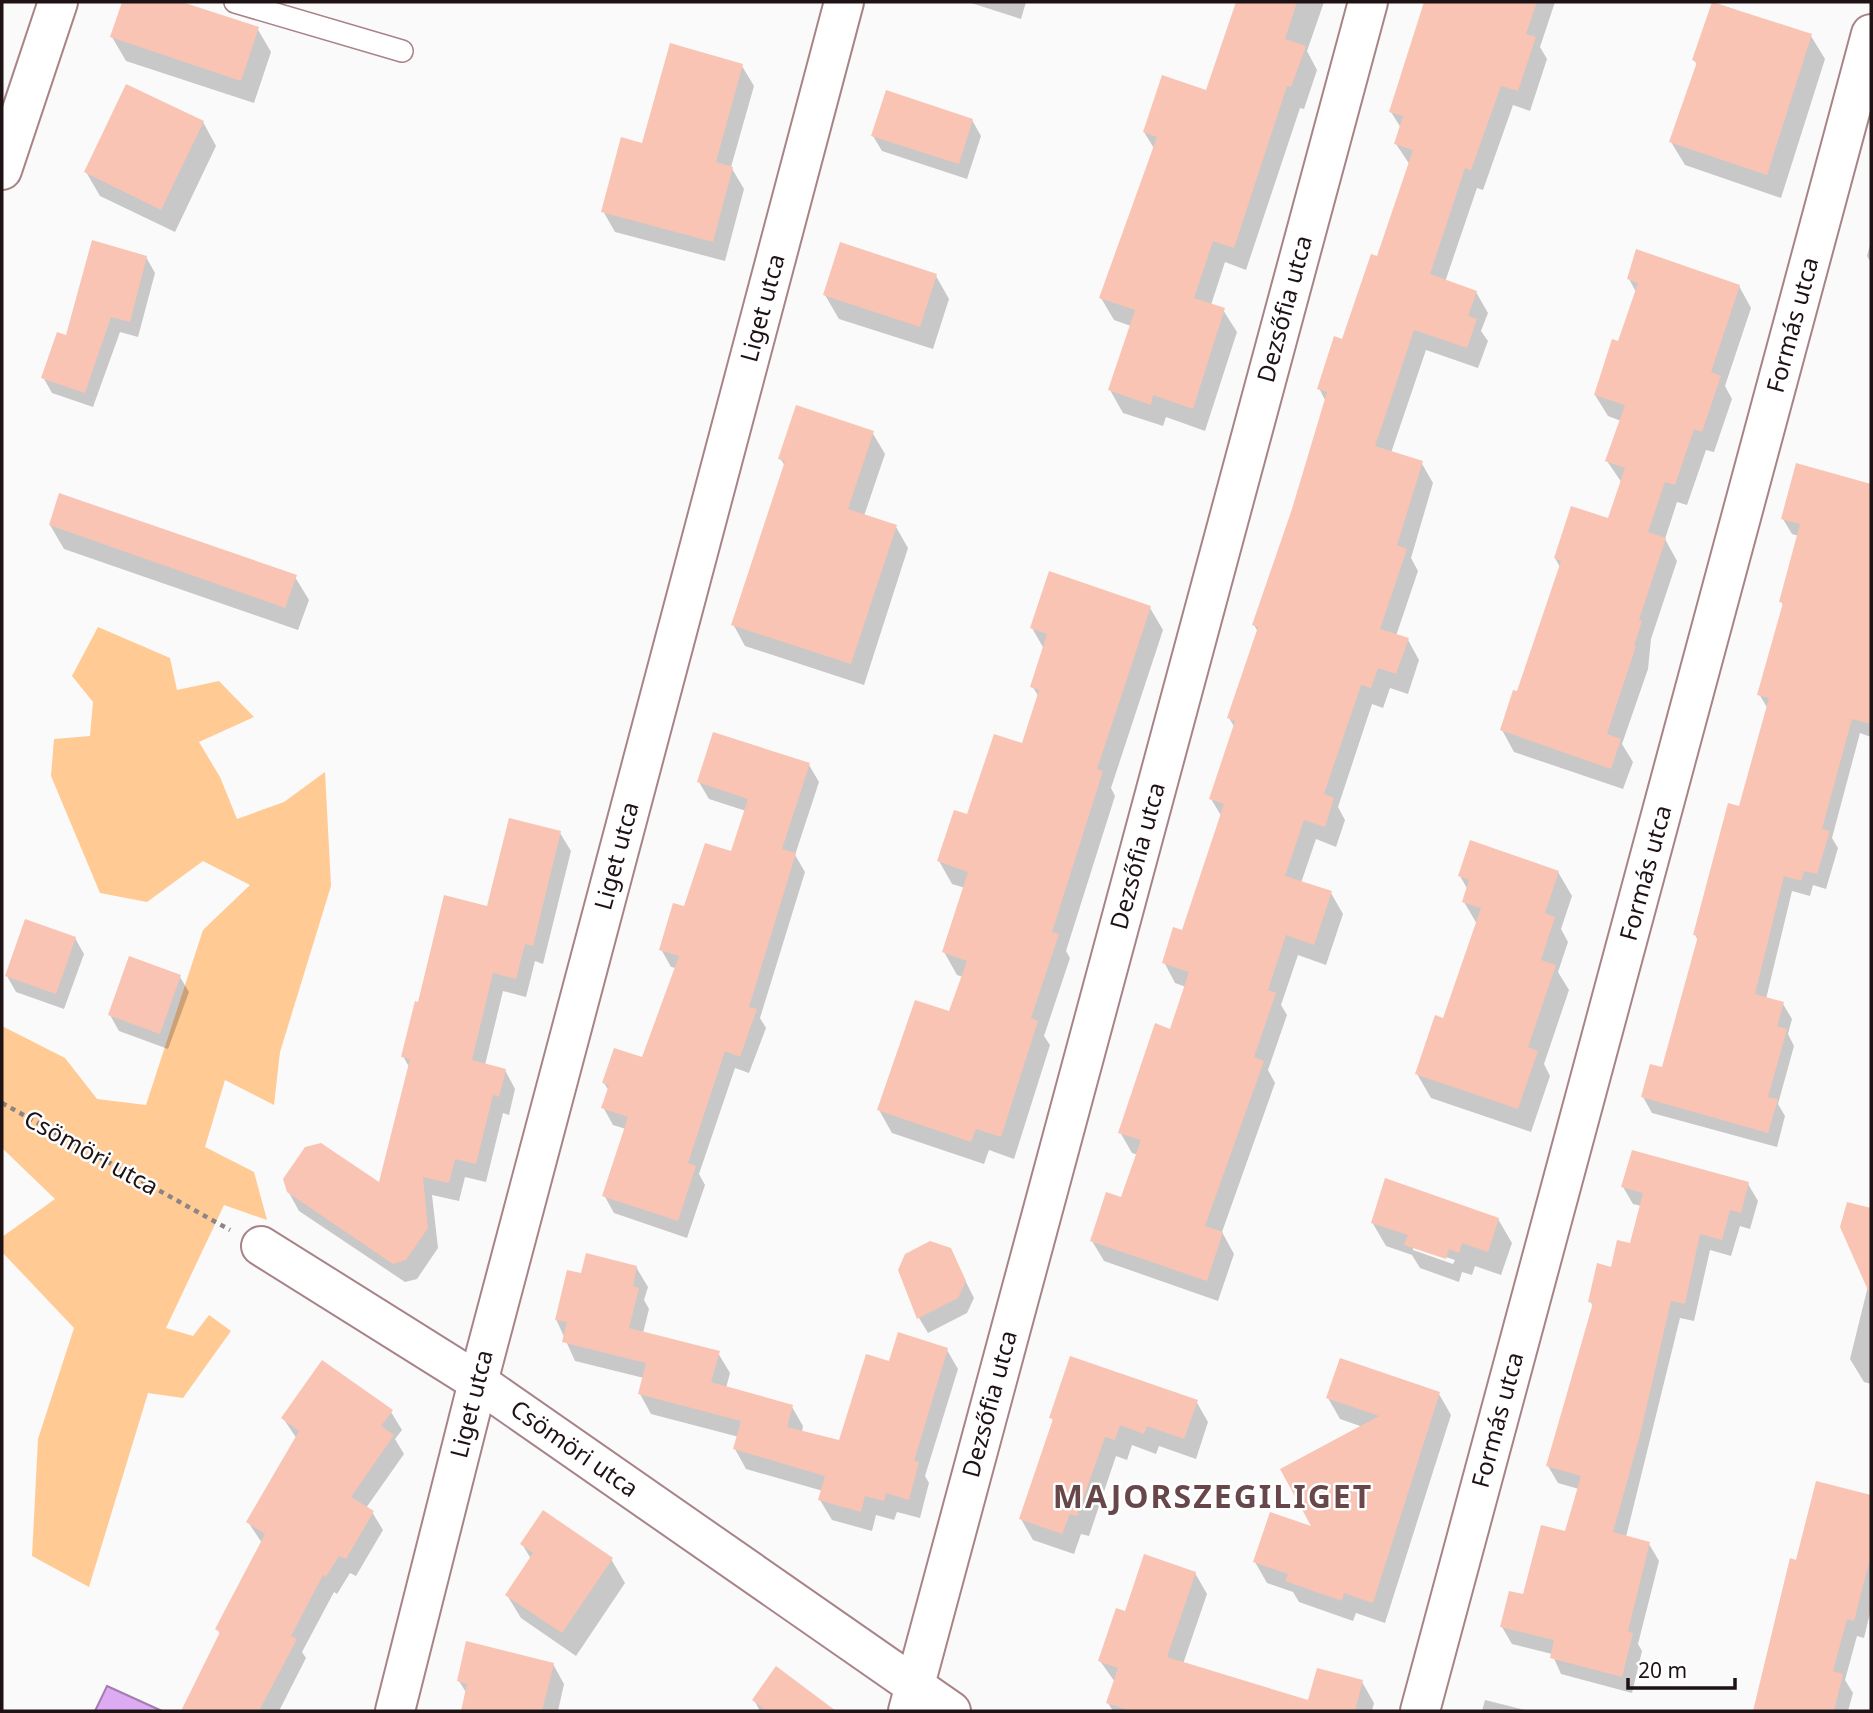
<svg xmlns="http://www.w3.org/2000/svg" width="1873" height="1713" viewBox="0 0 1873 1713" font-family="'Noto Sans',sans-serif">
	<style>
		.green { fill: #ffca94 }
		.water { fill: #dcabf1; stroke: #a37daf; stroke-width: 2 }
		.shadow { fill: #0003; fill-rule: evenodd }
		.building { fill: #f9c4b3 }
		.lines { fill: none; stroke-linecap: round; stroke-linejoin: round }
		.service-casing { stroke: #a88387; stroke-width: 24 }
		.minor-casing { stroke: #a88387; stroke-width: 42 }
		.path { stroke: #8c8586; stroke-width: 4.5; stroke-dasharray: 5 5; stroke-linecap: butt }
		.service { stroke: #fff; stroke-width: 21 }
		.minor { stroke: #fff; stroke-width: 38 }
		.labels { text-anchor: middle; stroke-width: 5; stroke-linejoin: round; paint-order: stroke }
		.street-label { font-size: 24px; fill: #1f1214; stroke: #fff }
		.district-label { font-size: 32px; font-weight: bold; letter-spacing: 2px; fill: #68474b; stroke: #fff }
	</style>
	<rect width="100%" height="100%" fill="#fafafa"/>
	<!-- green -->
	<path class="green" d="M98 627 170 658 177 690 219 681 254 717 199 742 220 777 237 819 284 802 325 772 331 886 280 1052 274 1105 225 1080 205 1147 254 1172 267 1220 224 1205 166 1328 193 1336 209 1315 231 1331 183 1398 148 1393 89 1587 32 1556 38 1439 74 1328 2 1252V1237L55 1199 2 1148V1026L65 1058 97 1099 146 1105 203 930 250 885 203 861 147 902 100 893 51 776 54 739 90 736 93 702 72 676Z"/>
	<!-- water -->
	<path class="water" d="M107 1686 162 1711H95Z"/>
	<!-- shadow -->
	<path class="shadow" d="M124 2H177L257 28 271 52 254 103 126 61 112 37Z
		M968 2H1026L1021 19Z
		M1238 2H1324L1307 51 1317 70 1304 109 1300 108 1246 270 1225 262 1211 305 1223 310 1237 332 1205 431 1166 417 1163 426 1123 413 1110 390 1131 326 1114 320 1101 298 1155 150 1144 132 1207 92Z
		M1426 2H1555L1540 47 1547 59 1530 111 1513 105 1483 190 1477 188 1445 282 1476 292 1488 313 1481 331 1488 341 1478 368 1426 350 1391 453 1421 462 1433 483 1411 558 1418 571 1396 636 1408 640 1419 660 1408 694 1390 688 1383 708 1372 704 1338 807 1345 820 1336 847 1316 839 1301 883 1331 893 1343 914 1326 965 1298 955 1281 1005 1287 1015 1268 1070 1275 1083 1222 1232 1234 1254 1218 1301 1104 1261 1092 1241 1122 1199 1138 1155 1132 1153 1120 1132 1171 1031 1186 987 1175 983 1164 962 1183 932 1222 817 1211 799 1235 728 1229 718 1258 632 1254 625 1294 510 1326 402 1319 388 1343 341 1378 259 1410 165 1396 144 1401 128 1391 112Z
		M1713 2 1811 36 1825 59 1781 198 1685 165 1671 142 1698 66 1694 60Z
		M742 66 754 86 731 167 744 189 725 261 615 232 603 211 644 145Z
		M972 120 981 136 967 179 882 151 873 136Z
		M203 122 216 146 175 232 100 196 86 172Z
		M1871 241V263L1867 256Z
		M146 257 155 273 138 337 120 332 93 407 52 393 43 377 67 338Z
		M936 276 949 299 933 349 839 319 825 295Z
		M1629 279 1739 286 1751 308 1725 386 1732 399 1714 452 1706 450 1687 505 1677 502 1665 539 1677 561 1651 639 1648 669 1622 744 1633 762 1623 789 1514 752 1502 730 1518 693 1560 567 1555 558 1609 521 1622 483 1607 461 1621 421 1608 416 1595 395 1619 343 1636 292Z
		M872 432 885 454 864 516 896 527 908 548 864 685 745 646 733 624 785 466 780 458Z
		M1798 465 1871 486V737L1860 733 1832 838 1838 848 1826 889 1813 885 1810 896 1792 891 1766 999 1783 1004 1792 1019 1788 1034 1794 1046 1778 1104 1785 1116 1777 1147 1652 1113 1643 1097 1663 1069 1698 941 1695 934 1740 808 1768 709 1759 694 1784 607 1781 601 1799 536 1792 534 1783 519Z
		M50 525 295 577 309 600 298 630 64 549Z
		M1150 608 1163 630 1111 788 1115 796 1066 951 1070 958 1044 1036 1050 1045 1014 1159 989 1150 984 1164 892 1133 879 1110 950 1014 963 977 957 975 944 952 965 888 952 884 939 861 968 817 1023 745 1039 697 1032 686 1044 649 1032 628Z
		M809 765 819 782 795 855 805 872 760 1018 766 1028 749 1073 735 1068 699 1174 705 1185 687 1238 614 1213 604 1195 626 1129 613 1125 603 1107 609 1091 604 1083 643 1060 676 968 671 967 661 949 685 908 733 853 746 811 709 799 699 782Z
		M560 833 571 851 543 964 535 961 526 997 503 991 485 1065 505 1070 515 1089 509 1115 503 1113 486 1182 465 1177 459 1201 432 1195 438 1248 417 1279 405 1282 299 1211 288 1191 380 1185 409 1067 403 1056 420 1004 488 908Z
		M1558 872 1572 896 1561 929 1568 942 1558 972 1569 990 1544 1064 1550 1076 1531 1132 1431 1098 1417 1074 1444 1020 1477 924 1464 902 1468 890 1460 876Z
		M75 938 84 954 64 1009 16 992 7 976Z
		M180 977 189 992 168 1049 119 1031 110 1015Z
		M1748 1184 1758 1201 1750 1229 1740 1226 1731 1256 1710 1250 1694 1321 1680 1318 1626 1537 1649 1544 1659 1561 1638 1644 1642 1651 1632 1693 1561 1674 1552 1654 1512 1644 1502 1627 1567 1534 1579 1489 1558 1483 1548 1466 1594 1308 1590 1301 1631 1245 1642 1206 1633 1204 1623 1187Z
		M1848 1204 1871 1210V1384L1864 1382 1850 1359 1871 1274 1866 1273Z
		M1498 1219 1512 1243 1501 1275 1475 1266 1472 1275 1462 1272 1459 1282 1420 1268 1412 1255 1386 1246 1372 1222ZM1413 1246 1455 1260 1453 1264 1413 1250Z
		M950 1250 974 1298 967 1313 928 1333 919 1318Z
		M636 1267 648 1287 644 1300 649 1309 643 1333 718 1353 730 1373 726 1388 792 1407 803 1426 802 1432 840 1443 890 1364 947 1350 958 1369 925 1476 929 1483 920 1518 897 1512 894 1520 876 1515 872 1531 832 1520 820 1500 823 1491 746 1469 735 1449 739 1437 651 1414 640 1394 644 1378 575 1361 556 1319 582 1275Z
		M1439 1394 1451 1415 1385 1623 1356 1613 1353 1621 1299 1602 1293 1592 1267 1583 1255 1562 1315 1529 1363 1427 1340 1419 1328 1398Z
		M1196 1401 1208 1422 1196 1459 1159 1446 1156 1454 1132 1445 1127 1460 1116 1456 1089 1536 1081 1534 1074 1554 1033 1540 1021 1519 1054 1422 1051 1417Z
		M391 1412 402 1430 395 1439 404 1454 366 1508 372 1512 383 1530 356 1576 350 1573 337 1594 334 1592 302 1652 306 1658 279 1711H183L221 1635 217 1629 262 1543 248 1522 297 1439 283 1418Z
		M1818 1483 1871 1497V1609L1864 1638 1857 1636 1845 1680 1853 1693 1848 1711H1754L1791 1560 1797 1562Z
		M522 1544 611 1559 625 1583 576 1656 521 1618 507 1595 531 1559Z
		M1195 1573 1207 1594 1183 1664 1309 1702 1362 1682 1374 1703 1372 1711H1113L1108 1703 1115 1682 1100 1661 1126 1614Z
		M553 1664 564 1684 558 1711H463L467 1694 459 1681Z
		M777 1669 833 1711H760L754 1700Z
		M1485 1700 1529 1711H1482Z"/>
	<!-- building -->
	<path class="building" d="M122 2H182L259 27 241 81 110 37Z
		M1236 2H1297L1285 39 1306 46 1291 87 1287 86 1234 248 1213 241 1194 298 1225 308 1193 409 1153 395 1151 405 1108 390 1135 310 1099 298 1157 137 1143 132 1162 75 1206 90Z
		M1424 2H1537L1526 34 1536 37 1518 91 1501 86 1471 170 1465 168 1430 274 1477 291 1468 316 1477 319 1467 348 1414 330 1375 446 1423 461 1397 545 1407 549 1380 629 1409 638 1396 674 1378 668 1371 688 1361 685 1324 794 1334 798 1325 827 1304 820 1285 876 1332 891 1314 945 1286 935 1268 990 1276 993 1254 1057 1264 1061 1205 1226 1223 1232 1207 1281 1090 1241 1106 1192 1121 1197 1141 1140 1118 1133 1155 1023 1170 1029 1189 972 1162 963 1173 927 1182 930 1224 804 1209 799 1235 721 1227 718 1258 627 1252 625 1292 509 1327 392 1317 389 1334 336 1342 339 1371 254 1377 256 1413 150 1394 144 1403 116 1389 112Z
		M1712 2 1812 34 1767 175 1669 142 1697 62 1692 60Z
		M670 43 743 64 716 162 733 167 713 242 601 212 621 137 642 143Z
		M126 84 204 121 161 210 84 172Z
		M886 90 973 119 959 164 871 136Z
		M92 240 147 256 130 322 111 317 85 393 41 378 57 332 66 335Z
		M840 242 937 274 920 327 823 295Z
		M1636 249 1740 285 1711 372 1721 376 1702 432 1694 429 1675 485 1665 482 1648 532 1666 538 1639 620 1642 621 1634 646H1636L1607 734 1621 739 1611 769 1500 730 1513 690 1517 691 1561 561 1554 558 1571 506 1608 518 1625 468 1605 461 1625 405 1594 395 1612 339 1618 341 1638 283 1627 279Z
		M796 405 874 431 848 509 897 525 851 664 731 625 785 461 778 459Z
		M1796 463 1871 484V724L1852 719 1822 829 1830 831 1817 874 1804 871 1801 881 1784 876 1755 994 1784 1002 1777 1026 1787 1029 1768 1097 1778 1099 1768 1133 1641 1097 1650 1064 1662 1067 1698 936 1693 935 1728 803 1739 806 1769 698 1757 695 1783 603 1779 602 1800 524 1781 519Z
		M59 493 297 575 285 608 49 525Z
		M1049 571 1151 606 1097 769 1103 771 1052 932 1059 934 1031 1018 1038 1021 1001 1137 976 1129 971 1142 877 1110 915 1000 949 1011 967 961 942 952 968 872 937 861 954 810 967 814 994 734 1022 743 1039 690 1030 687 1047 634 1030 628Z
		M713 732 810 763 782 849 796 853 749 1007 757 1009 740 1057 725 1051 688 1163 696 1166 678 1221 602 1196 628 1117 601 1108 609 1085 602 1083 614 1048 642 1057 679 956 659 950 673 903 684 906 705 843 731 851 748 799 697 782Z
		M509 818 561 831 533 946 525 944 516 979 493 973 472 1060 506 1069 499 1097 493 1095 476 1164 455 1159 449 1183 423 1177 428 1228 406 1260 393 1264 287 1192 283 1179 305 1147 321 1143 379 1182 410 1059 401 1057 415 1001 418 1002 444 895 487 906Z
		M1470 840 1559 871 1545 913 1555 917 1541 960 1556 965 1528 1047 1538 1051 1518 1109 1415 1074 1435 1015 1443 1018 1481 908 1462 902 1469 880 1458 876Z
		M25 919 76 937 56 994 5 976Z
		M129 956 181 975 160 1034 108 1015Z
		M1632 1150 1749 1182 1741 1213 1730 1210 1722 1240 1700 1234 1685 1304 1671 1301 1640 1435 1613 1532 1650 1542 1628 1631 1633 1633 1622 1677 1550 1658 1554 1640 1500 1627 1509 1591 1523 1594 1541 1525 1565 1531 1581 1476 1546 1466 1593 1303 1588 1302 1597 1263 1611 1267 1617 1240 1630 1243 1643 1193 1621 1187Z
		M1385 1178 1499 1218 1488 1252 1462 1243 1459 1253 1449 1249 1446 1259 1404 1245 1408 1235 1371 1223Z
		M1847 1202 1871 1208V1297L1840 1227Z
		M930 1241 951 1248 966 1281 958 1298 917 1319 898 1270 905 1254Z
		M586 1253 637 1266 633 1286 639 1288 629 1328 720 1351 711 1382 793 1405 787 1427 839 1440 866 1354 889 1361 898 1332 948 1348 914 1461 919 1462 909 1500 886 1493 884 1501 865 1496 861 1512 818 1500 825 1476 733 1449 741 1421 638 1394 646 1363 562 1342 567 1322 555 1320 567 1270 581 1273Z
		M1070 1356 1198 1400 1184 1439 1147 1426 1144 1434 1120 1425 1115 1440 1105 1437 1077 1516 1070 1514 1062 1534 1019 1519 1053 1419 1049 1418Z
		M1340 1358 1440 1392 1373 1603 1344 1593 1342 1601 1285 1581 1288 1574 1253 1562 1270 1512 1311 1526 1280 1469 1379 1416 1326 1398Z
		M322 1360 393 1410 381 1426 394 1435 351 1497 374 1511 346 1559 339 1556 326 1577 323 1575 291 1636 297 1639 259 1711H181L220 1632 215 1629 265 1534 246 1522 299 1431 281 1418Z
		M1816 1481 1871 1495V1555L1854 1621 1847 1619 1833 1671 1843 1674 1834 1711H1753L1790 1558 1796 1560Z
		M543 1510 613 1558 562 1633 505 1595 533 1553 520 1544Z
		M1144 1554 1196 1572 1167 1657 1308 1700 1317 1668 1363 1680 1355 1711H1131L1106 1703 1118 1668 1098 1661 1116 1608 1125 1611Z
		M466 1641 554 1663 542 1711H461L467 1684 457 1681Z
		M776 1666 836 1711H767L752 1700Z"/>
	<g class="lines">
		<defs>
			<path id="service" d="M235 2 402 51"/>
			<path id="minor" d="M2 170 58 2
				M261 1246 478 1382 951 1711
				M395 1711 478 1382 844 2
				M908 1711 1368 2
				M1420 1711 1871 34"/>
		</defs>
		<!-- service casing -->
		<use href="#service" class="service-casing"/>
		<!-- minor casing -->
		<use href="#minor" class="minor-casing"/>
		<!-- path -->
		<path class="path" d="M2 1103 230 1230"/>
		<!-- service -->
		<use href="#service" class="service"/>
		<!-- minor -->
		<use href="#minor" class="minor"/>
	</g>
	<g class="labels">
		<!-- street labels -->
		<g class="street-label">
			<text transform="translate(763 308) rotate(-75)" y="8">Liget utca</text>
			<text transform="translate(1285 309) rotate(-75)" y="8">Dezsőfia utca</text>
			<text transform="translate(1793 325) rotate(-75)" y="8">Formás utca</text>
			<text transform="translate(617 856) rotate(-75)" y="8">Liget utca</text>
			<text transform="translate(1138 856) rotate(-75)" y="8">Dezsőfia utca</text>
			<text transform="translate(1646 873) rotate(-75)" y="8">Formás utca</text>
			<text transform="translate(91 1153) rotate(29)" y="8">Csömöri utca</text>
			<text transform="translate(472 1404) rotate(-76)" y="8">Liget utca</text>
			<text transform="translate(990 1404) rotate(-75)" y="8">Dezsőfia utca</text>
			<text transform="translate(1498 1420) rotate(-75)" y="8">Formás utca</text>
			<text transform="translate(574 1449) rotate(35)" y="8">Csömöri utca</text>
		</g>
		<!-- district labels -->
		<g class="district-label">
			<text x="1213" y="1508">MAJORSZEGILIGET</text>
		</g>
	</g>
	<!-- border -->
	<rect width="1873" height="1713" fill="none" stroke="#1f1214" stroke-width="7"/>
	<!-- scale -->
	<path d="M1628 1678v10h107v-10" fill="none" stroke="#1f1214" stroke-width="3.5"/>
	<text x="1638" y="1678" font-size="21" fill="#1f1214" stroke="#ffffff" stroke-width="5" paint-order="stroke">20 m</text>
</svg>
